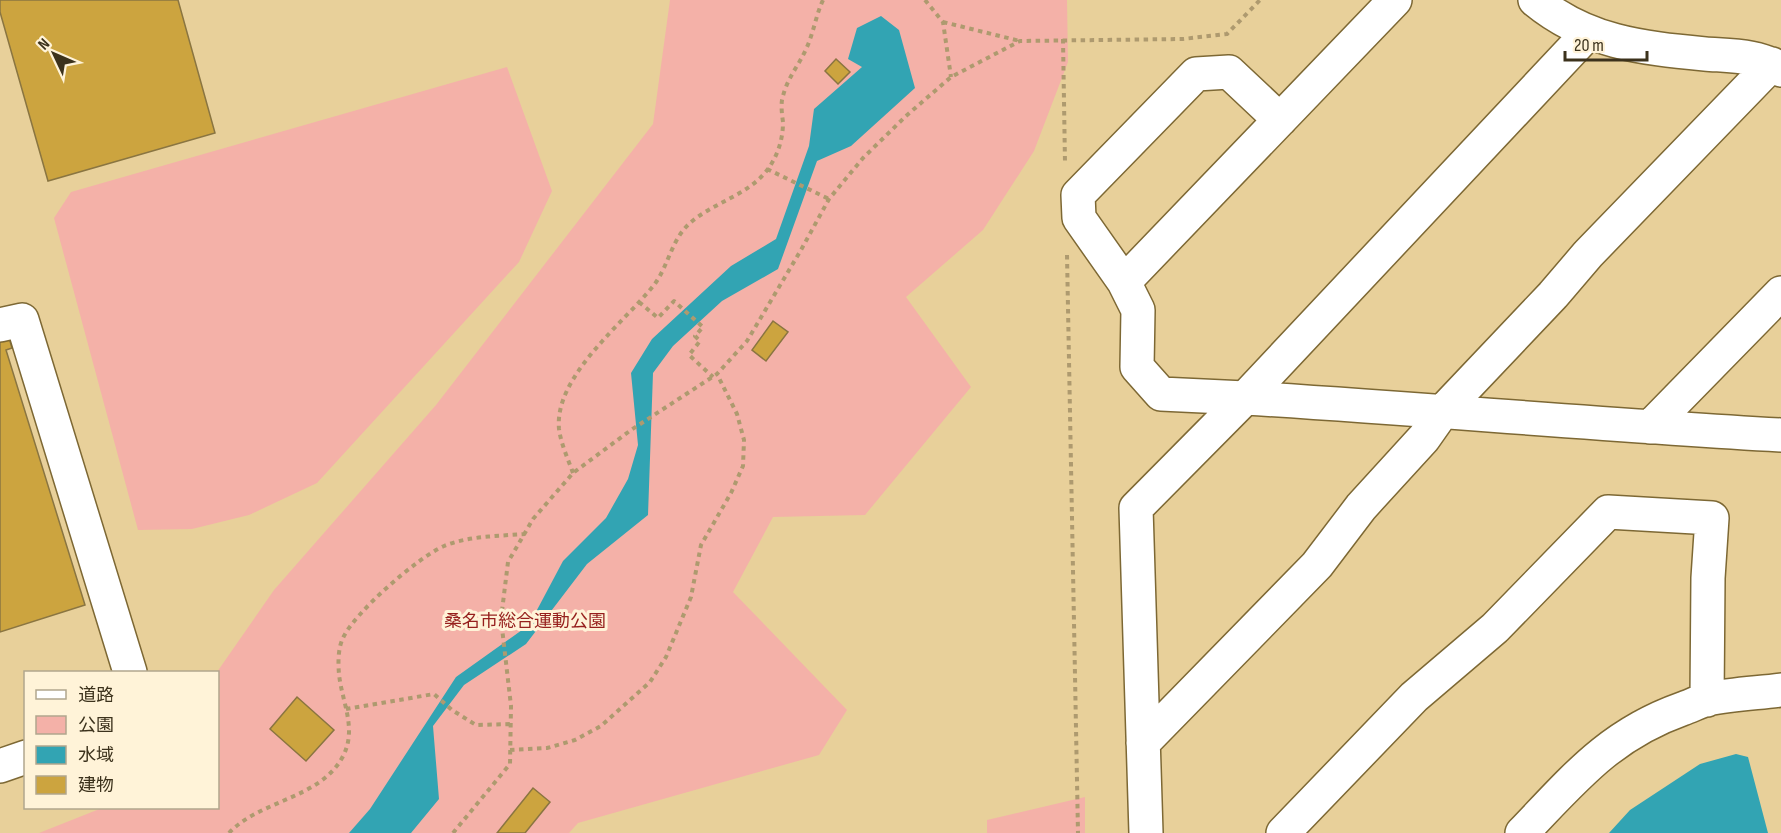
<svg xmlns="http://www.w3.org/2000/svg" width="1781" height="833" viewBox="0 0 1781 833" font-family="'Sofia Sans Condensed','Noto Sans JP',sans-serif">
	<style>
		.green { fill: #f4b1a8 }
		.water { fill: #32a4b3 }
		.building { fill: #cca43f; stroke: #8a7541; stroke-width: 1.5 }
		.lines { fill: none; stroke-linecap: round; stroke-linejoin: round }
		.minor-casing { stroke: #7d6834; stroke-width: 36 }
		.path { stroke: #ae9a6f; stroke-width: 4; stroke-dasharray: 4.5 4.5; stroke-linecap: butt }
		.minor { stroke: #fff; stroke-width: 33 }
		.labels { text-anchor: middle; stroke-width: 6; stroke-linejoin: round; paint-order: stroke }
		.park-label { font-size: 18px; fill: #961f1d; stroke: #fff3d8 }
	</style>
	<rect width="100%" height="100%" fill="#e8d09a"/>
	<!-- green -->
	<path class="green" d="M670 0H1067L1068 62 1034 151 983 230 906 297 971 387 865 515 773 517 733 592 847 710 819 755 578 823 569 833H39L102 808H218L217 672 274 590 436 405 653 124Z
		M507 67 552 191 519 262 317 483 249 515 192 529 138 530 54 218 71 192Z
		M1085 797V833H987V820Z"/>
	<!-- water -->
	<path class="water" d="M881 16 899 30 915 88 851 146 817 161 778 269 722 301 673 346 653 373 648 515 587 564 526 644 464 685 433 726 439 799 411 833H349L370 809 456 677 529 625 563 561 606 518 628 479 638 445 631 373 652 339 731 266 776 239 809 146 814 109 862 67 848 59 857 28Z
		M1736 754 1748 757 1768 833H1609L1630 810 1700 764Z"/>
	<!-- building -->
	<path class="building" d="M0 0H178L215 133 48 181 0 12Z
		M836 59 850 72 838 84 825 71Z
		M773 321 788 332 766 361 752 350Z
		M7 331 12 348 6 350 85 605 0 632V333Z
		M297 697 334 730 306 761 270 729Z
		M533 788 550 802 525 833H497Z"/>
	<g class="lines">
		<defs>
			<path id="minor" d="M1535 0C1586 42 1641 48 1705 54 1730 56 1760 55 1781 70
				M1124 282 1079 218 1078 195 1196 74 1229 72 1280 120
				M0 325 22 320 130 672
				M1245 398C1424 409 1602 425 1781 435
				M1245 398 1588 33
				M1650 427 1781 293
				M1143 743 1317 565 1361 507 1424 438 1443 411 1553 295 1588 254 1772 64
				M0 766 26 757
				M1146 833 1136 508 1245 398 1161 394 1137 367 1138 310 1124 282 1395 0
				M1283 833 1414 697 1495 628 1608 512 1712 518 1708 578 1707 700
				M1522 833C1574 779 1609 735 1682 709 1691 706 1700 701 1708 699 1732 694 1757 693 1781 690"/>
		</defs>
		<!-- minor casing -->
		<use href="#minor" class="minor-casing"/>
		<!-- path -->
		<path class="path" d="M925 0 943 22 951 77
			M943 22 1020 41
			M1063 39 1065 163
			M767 169 829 199
			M1067 255 1078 833
			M639 302 658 318 674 301 703 327 695 336 700 341 689 355 713 377
			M573 473C568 459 561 444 559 429 554 376 624 323 654 285 669 265 671 240 690 223 714 202 749 195 768 169 778 155 783 139 783 122 782 115 781 107 782 100 787 77 799 66 807 47 814 31 816 15 823 0
			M346 709 434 694 452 710 476 725 510 724
			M510 750 547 748 575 740 601 726 650 682 666 657 691 597 701 545 731 493 743 466 744 440 737 414 717 374
			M229 833C260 800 319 799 342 758 358 730 342 703 339 674 338 663 338 648 343 638 354 613 418 557 444 546 468 536 499 536 525 534
			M453 833 510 764 511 706 501 619 508 562 533 519 573 473 631 430 717 374 747 341 801 250 829 199 863 158 906 116 951 77 1020 41 1183 39 1227 34 1260 0"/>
		<!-- minor -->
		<use href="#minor" class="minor"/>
	</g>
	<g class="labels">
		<!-- park labels -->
		<g class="park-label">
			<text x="525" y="627">桑名市総合運動公園</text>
		</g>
	</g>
	<!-- legend -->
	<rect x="24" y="671" width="195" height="138" fill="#fff3d8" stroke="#b1a68d" stroke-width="1.5"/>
	<rect x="36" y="690" width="30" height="9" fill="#ffffff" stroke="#b1a68d" stroke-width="1.5"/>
	<text x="78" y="701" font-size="18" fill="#3c321c">道路</text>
	<rect x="36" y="716" width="30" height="18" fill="#f4b1a8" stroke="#b1a68d" stroke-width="1.5"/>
	<text x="78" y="731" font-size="18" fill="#3c321c">公園</text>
	<rect x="36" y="746" width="30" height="18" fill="#32a4b3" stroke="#b1a68d" stroke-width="1.5"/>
	<text x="78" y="761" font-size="18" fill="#3c321c">水域</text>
	<rect x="36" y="776" width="30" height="18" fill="#cca43f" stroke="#b1a68d" stroke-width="1.5"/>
	<text x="78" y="791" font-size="18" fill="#3c321c">建物</text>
	<!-- north arrow -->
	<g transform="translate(54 54) rotate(314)" stroke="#fff3d8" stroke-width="4.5" paint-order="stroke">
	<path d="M0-4.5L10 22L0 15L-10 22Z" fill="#3c321c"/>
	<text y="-9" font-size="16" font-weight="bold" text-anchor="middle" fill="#3c321c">N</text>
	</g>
	<!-- scale -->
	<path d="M1565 51v9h82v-9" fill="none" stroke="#3c321c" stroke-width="3"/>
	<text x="1574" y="51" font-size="18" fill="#3c321c" stroke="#fff3d8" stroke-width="4.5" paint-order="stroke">20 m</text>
</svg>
